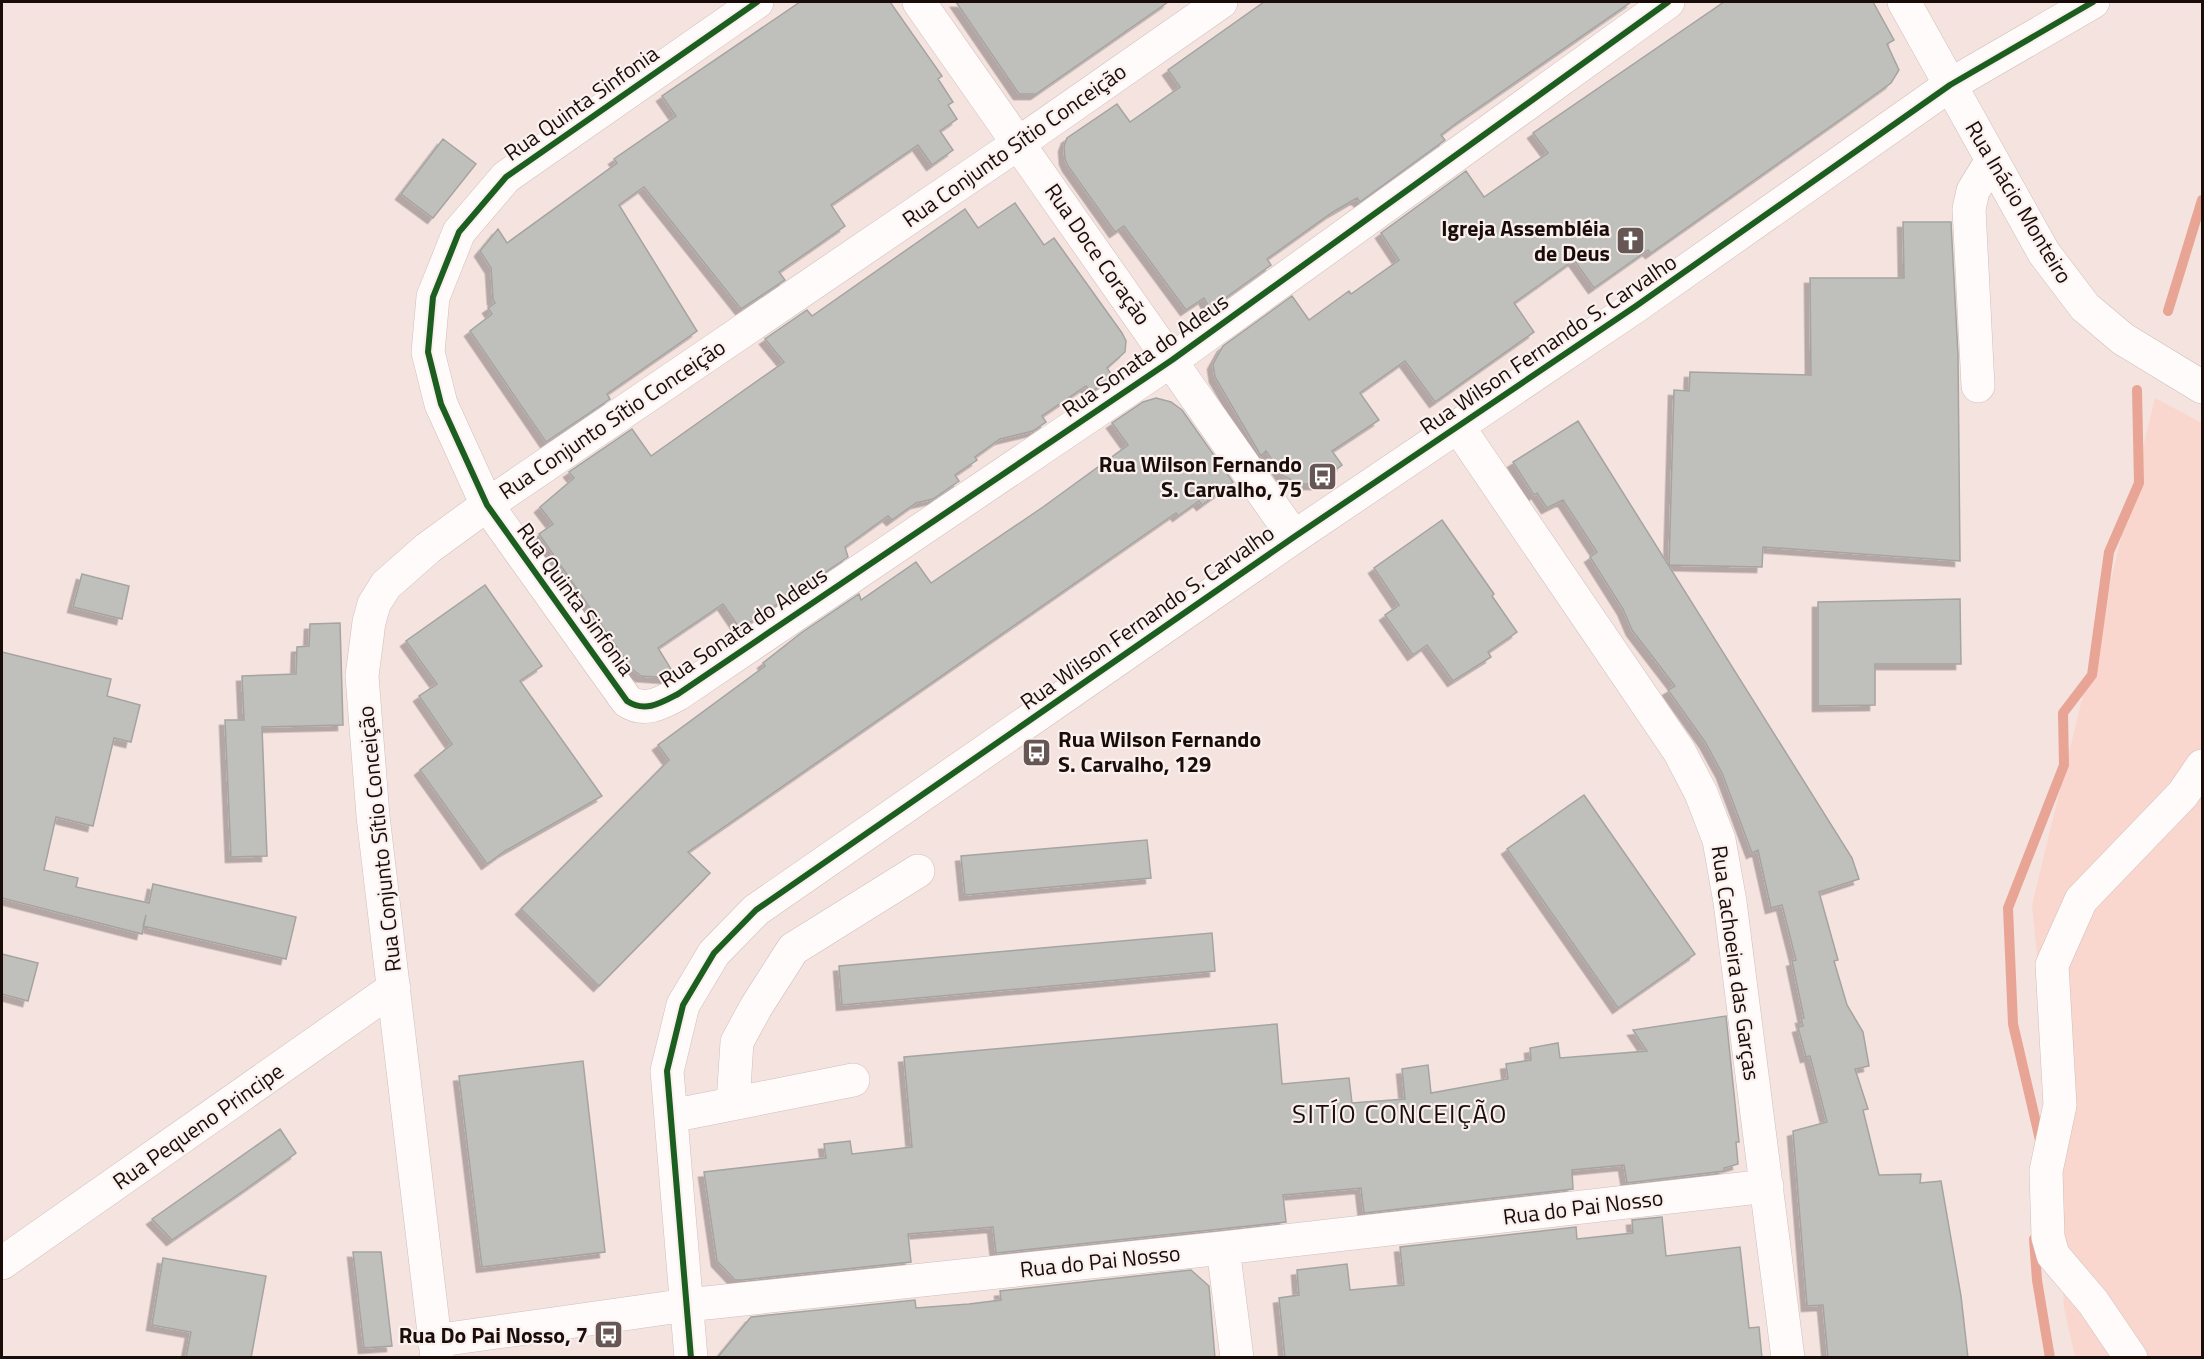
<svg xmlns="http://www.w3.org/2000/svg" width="2204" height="1359" viewBox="0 0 2204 1359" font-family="'Titillium Web',sans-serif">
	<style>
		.built { fill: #fad7ce }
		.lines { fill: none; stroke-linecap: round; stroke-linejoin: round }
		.stream { stroke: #e8a596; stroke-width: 10 }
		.building { fill: #bfc0bc; stroke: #a5a4a1; stroke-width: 1.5; filter: url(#shadow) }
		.minor-casing { stroke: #cebfbb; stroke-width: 34 }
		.minor { stroke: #fefbfa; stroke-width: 33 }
		.cycleway-casing { stroke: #faf1ef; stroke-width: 10 }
		.cycleway { stroke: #1b5e20; stroke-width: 6 }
		.labels { text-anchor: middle; stroke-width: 4.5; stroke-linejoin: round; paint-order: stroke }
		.street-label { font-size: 22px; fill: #1a0c09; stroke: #faf1ef }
		.poi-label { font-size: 22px; font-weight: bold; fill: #1a0c09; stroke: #faf1ef; text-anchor: end }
		.quarter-label { font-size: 26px; letter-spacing: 1.5px; fill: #1a0c09; stroke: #faf1ef }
	</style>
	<defs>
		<filter id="shadow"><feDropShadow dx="-5.5" dy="5.5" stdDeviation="0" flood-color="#0004"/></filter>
	</defs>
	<rect width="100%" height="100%" fill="#f5e3df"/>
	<!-- built -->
	<path class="built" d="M2155 398 2202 423V1357H2075L2064 1308 2052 1103 2032 905Z"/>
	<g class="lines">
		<!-- stream -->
		<path class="stream" d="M2168 311 2202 200
			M2040 1140 2013 1024 2008 908 2064 765 2063 713 2092 675 2109 552 2139 483 2137 390
			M2034 1239 2037 1280 2050 1358"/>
	</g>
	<!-- building -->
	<path class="building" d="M800 2H890L942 76 938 79 953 102 948 105 957 119 940 131 953 150 932 165 918 145 831 205 845 226 779 272 785 280 741 309 644 187 619 205 697 331 607 394 610 399 546 442 470 331 492 314 488 308 495 303 493 299 491 268 480 251 498 229 507 243 617 163 614 159 676 116 662 96Z
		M956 2H1168L1036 94H1019Z
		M1264 2H1631L1458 122 1441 135 1445 140 1360 202 1357 198 1333 212 1267 259 1271 265 1210 309 1204 298 1186 310 1124 226 1115 232 1068 166 1065 159 1064 146 1067 138 1117 104 1130 122 1180 87 1168 70Z
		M1724 2H1873L1894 40 1887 44 1899 70 1891 83 1841 119 1651 253 1648 250 1594 288 1574 260 1542 283 1514 303 1534 332 1435 402 1405 361 1360 393 1379 420 1332 451 1342 465 1317 484H1299L1282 475 1266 451 1261 456 1215 377 1213 364 1223 346 1292 296 1309 320 1349 291 1351 294 1399 260 1381 233 1466 171 1484 197 1548 153 1533 133Z
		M443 139 476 164 433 218 401 194Z
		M1015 203 1044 245 1054 238 1122 333 1126 341 1125 352 1107 368 1113 377 1091 392 1086 386 1042 416 1046 422 1033 431 1000 439 975 457 977 460 955 475 959 481 933 499 916 503 892 520 888 516 845 547 848 557 740 629 723 604 658 648 674 674 668 678 641 676 632 669 539 534 553 524 540 507 574 478 569 472 632 429 651 456 784 362 765 339 807 310 812 316 965 209 978 228Z
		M1903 222H1951L1958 355 1960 561 1763 547 1762 567 1669 565 1674 390 1689 391 1690 372 1811 375 1810 278H1904Z
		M1156 398 1171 402 1182 410 1233 482 1227 487 1202 505 1199 501 1178 516 1176 513 688 852 710 873 599 986 521 909 669 760 658 745 765 666 763 663 801 633 859 594 861 600 916 562 931 583 1043 507 1128 445 1112 423 1143 402Z
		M1578 421 1852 858 1859 879 1819 892 1838 960 1834 961 1847 1005 1863 1032 1869 1066 1855 1069 1868 1109 1863 1110 1879 1175 1921 1174 1920 1183 1941 1181 1961 1296 1968 1358H1828L1823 1305 1807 1306 1793 1131 1827 1122 1810 1056 1806 1057 1798 1027 1803 1026 1801 1018H1804L1792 961 1796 960 1782 905 1771 908 1758 850 1752 853 1722 773 1705 742 1668 690 1675 686 1632 630 1623 609 1590 557 1597 552 1563 500 1547 508 1537 493 1534 495 1513 462Z
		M1442 520 1494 594 1492 596 1517 632 1488 652 1491 657 1453 681 1427 645 1413 655 1385 615 1399 605 1374 568Z
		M82 574 129 586 122 619 73 607Z
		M485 585 542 666 520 681 602 796 505 851 487 864 420 770 452 744 419 696 437 684 406 641Z
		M1960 599 1961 664H1875V705L1818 706V602Z
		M340 623 343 725 262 727 267 856 231 857 225 720H244L242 676 296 674 297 647 309 646 310 624Z
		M2 652 111 679 107 696 140 705 131 742 114 738 93 826 56 817 44 870 78 878 76 887 149 903 153 884 296 917 286 959 143 926 146 915 142 934 2 898Z
		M1584 795 1695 954 1618 1008 1507 849Z
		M1147 840 1151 878 965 895 961 856Z
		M1212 933 1215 971 842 1005 839 966Z
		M2 954 38 963 28 1001 2 994Z
		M1726 1016 1739 1142H1736L1738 1164 1724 1168V1171L1627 1183 1624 1165 1572 1170 1573 1189 1364 1213 1361 1188 1283 1195 1286 1222 996 1253 993 1227 908 1234 911 1262 742 1280H735L717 1261 704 1172 826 1158 824 1144 850 1141 852 1154 912 1147 904 1057 1277 1024 1282 1084 1349 1078 1352 1103 1405 1099 1402 1069 1428 1065 1431 1093 1508 1079 1506 1064 1531 1060 1530 1048 1558 1043 1560 1058 1647 1051 1633 1030Z
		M583 1061 605 1252 482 1267 459 1076Z
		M280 1129 296 1153 246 1189 172 1240 152 1219Z
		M1662 1217 1666 1256 1740 1247 1749 1328 1759 1327 1762 1358H1285L1279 1298 1299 1295 1297 1270 1347 1264 1350 1290 1404 1285 1400 1247 1576 1227 1577 1239 1633 1233 1632 1220Z
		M353 1252H381L392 1346 364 1348Z
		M163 1258 266 1276 251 1358H186L191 1332 152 1325Z
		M1191 1270 1209 1286 1215 1358H717L751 1317 915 1300 916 1308 969 1304 1001 1300 1000 1291Z"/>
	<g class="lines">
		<defs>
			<path id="minor" d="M757 2 506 177 459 232 433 297 428 352 441 404 487 505 627 701C645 713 661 703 678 694L1172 360 1668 2
				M919 2 1294 537
				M1904 2 2044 253 2085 307 2123 339 2202 387
				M1978 386 1969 209 1973 191 1992 160
				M1459 428 1679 751 1701 793 1719 840 1730 902 1788 1358
				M733 1103 737 1042 756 1007 793 949 918 871
				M671 1116 853 1080
				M1223 1248 1237 1358
				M2 1263 394 988
				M434 1341 687 1305 1223 1248 1767 1186
				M437 1358 373 816 362 676 369 622 374 604 386 585 428 548 487 505 1019 143 1221 2
				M691 1358 667 1071 683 1005 714 953 756 910 1294 537 1636 306 1950 85 2093 2
				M2131 1358 2093 1302 2053 1255 2048 1237 2046 1171 2060 1105 2052 965 2081 900 2183 794 2202 766"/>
		</defs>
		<!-- minor casing -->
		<use href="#minor" class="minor-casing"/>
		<!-- minor -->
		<use href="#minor" class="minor"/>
		<defs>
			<path id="cycleway" d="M757 2 506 177 459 232 433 297 428 352 441 404 487 505 627 701C645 713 661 703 678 694L1172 360 1668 2
				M691 1358 667 1071 683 1005 714 953 756 910 1294 537 1636 306 1950 85 2093 2"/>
		</defs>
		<!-- cycleway casing -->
		<use href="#cycleway" class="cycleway-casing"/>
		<!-- cycleway -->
		<use href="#cycleway" class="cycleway"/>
	</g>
	<!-- icons -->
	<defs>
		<symbol id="church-square" viewBox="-11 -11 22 22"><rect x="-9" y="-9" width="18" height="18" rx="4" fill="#675754" stroke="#faf1ef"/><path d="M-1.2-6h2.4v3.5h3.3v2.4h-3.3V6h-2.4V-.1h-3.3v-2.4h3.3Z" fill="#fff"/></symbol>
		<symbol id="bus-square" viewBox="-11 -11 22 22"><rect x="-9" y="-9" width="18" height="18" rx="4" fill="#675754" stroke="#faf1ef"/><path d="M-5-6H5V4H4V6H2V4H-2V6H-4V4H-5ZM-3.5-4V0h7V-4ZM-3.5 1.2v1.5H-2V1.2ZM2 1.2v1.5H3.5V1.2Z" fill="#fff"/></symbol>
	</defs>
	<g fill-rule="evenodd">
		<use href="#church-square" x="1614" y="224" width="33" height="33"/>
		<use href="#bus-square" x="1306" y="460" width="33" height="33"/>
		<use href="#bus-square" x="1020" y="736" width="33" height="33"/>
		<use href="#bus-square" x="592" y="1318" width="33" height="33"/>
	</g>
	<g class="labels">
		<!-- street labels -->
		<g class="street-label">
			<text transform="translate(581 103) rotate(-35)" y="8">Rua Quinta Sinfonia</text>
			<text transform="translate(1014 145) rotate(-35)" y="8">Rua Conjunto Sítio Conceição</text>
			<text transform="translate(2019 202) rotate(59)" y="8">Rua Inácio Monteiro</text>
			<text transform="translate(1098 254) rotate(55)" y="8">Rua Doce Coração</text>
			<text transform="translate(1548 344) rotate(-34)" y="8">Rua Wilson Fernando S. Carvalho</text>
			<text transform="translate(1145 355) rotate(-35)" y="8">Rua Sonata do Adeus</text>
			<text transform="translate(612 419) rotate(-34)" y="8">Rua Conjunto Sítio Conceição</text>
			<text transform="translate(576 599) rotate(54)" y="8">Rua Quinta Sinfonia</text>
			<text transform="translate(1147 617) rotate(-35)" y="8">Rua Wilson Fernando S. Carvalho</text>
			<text transform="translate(743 627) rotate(-34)" y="8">Rua Sonata do Adeus</text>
			<text transform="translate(379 839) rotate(-96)" y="8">Rua Conjunto Sítio Conceição</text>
			<text transform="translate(1736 963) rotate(82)" y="8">Rua Cachoeira das Garças</text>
			<text transform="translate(198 1126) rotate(-35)" y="8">Rua Pequeno Principe</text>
			<text transform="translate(1583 1207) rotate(-7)" y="8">Rua do Pai Nosso</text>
			<text transform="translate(1100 1261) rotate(-6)" y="8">Rua do Pai Nosso</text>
		</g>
		<!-- poi labels -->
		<g class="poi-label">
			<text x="1610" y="236">Igreja Assembléia<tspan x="1610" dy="25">de Deus</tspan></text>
			<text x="1302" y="472">Rua Wilson Fernando<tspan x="1302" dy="25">S. Carvalho, 75</tspan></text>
			<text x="1058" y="747" text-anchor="start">Rua Wilson Fernando<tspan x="1058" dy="25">S. Carvalho, 129</tspan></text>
			<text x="588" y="1343">Rua Do Pai Nosso, 7</text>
		</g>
		<!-- quarter labels -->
		<g class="quarter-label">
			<text x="1400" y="1123">SITÍO CONCEIÇÃO</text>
		</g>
	</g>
	<!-- border -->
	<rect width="2204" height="1359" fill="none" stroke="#1a0c09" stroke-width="6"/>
</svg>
